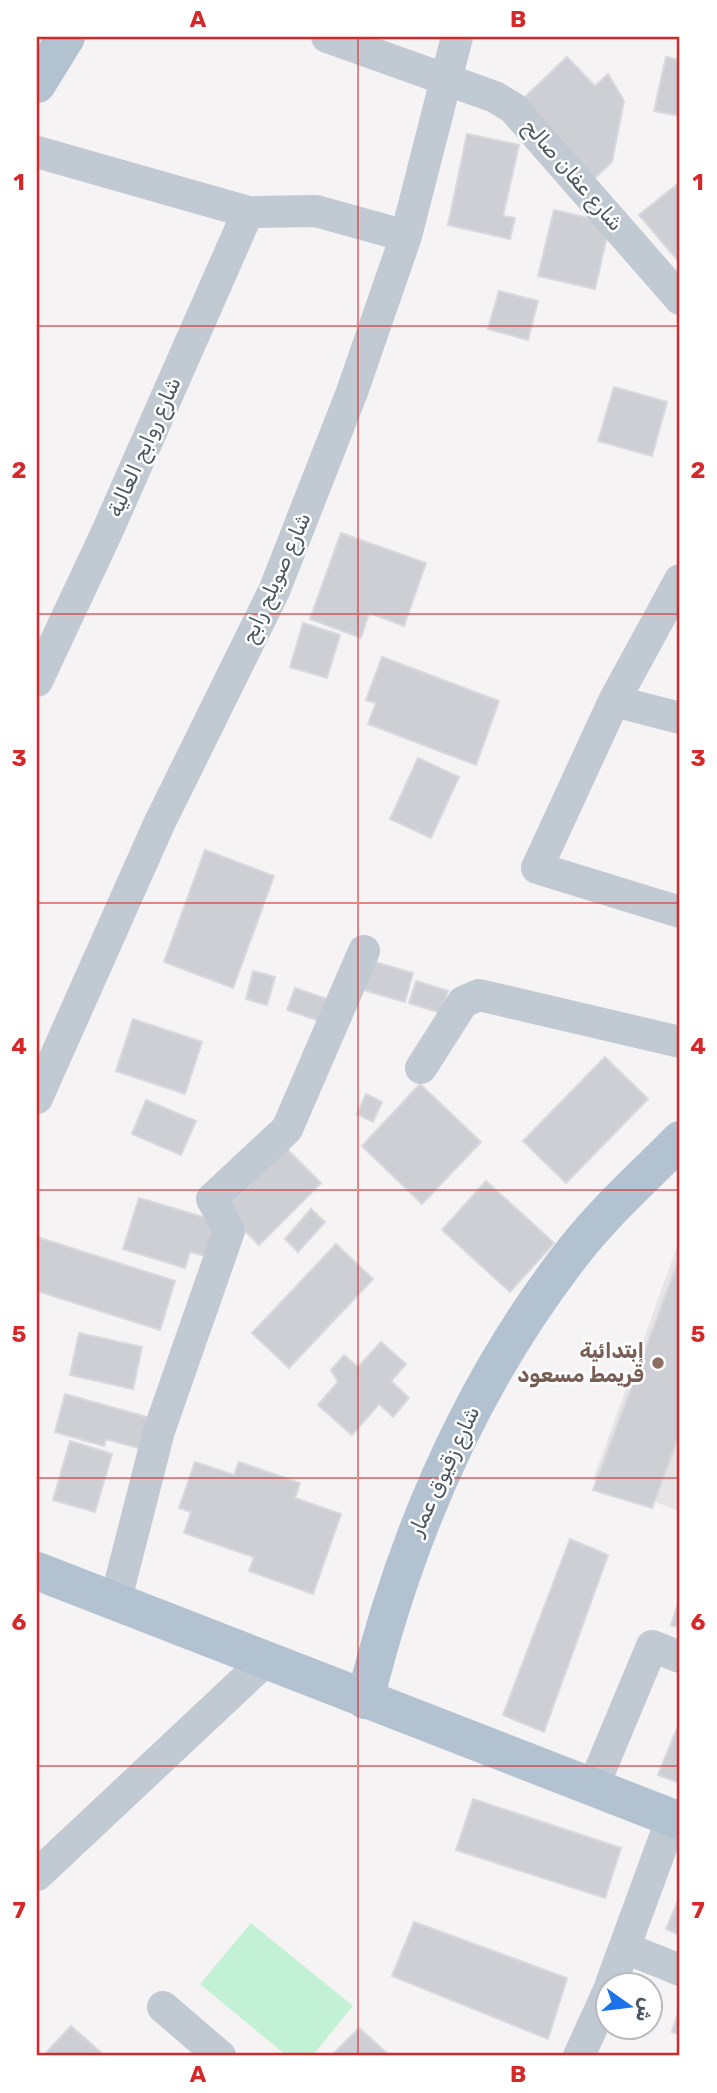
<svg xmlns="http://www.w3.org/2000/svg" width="717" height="2093" viewBox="0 0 717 2093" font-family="Rubik,'Noto Naskh Arabic',sans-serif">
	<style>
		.education { fill: #e6e4e5 }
		.green { fill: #c3f1d5 }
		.building { fill: #cdcfd5; stroke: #d7d9de; stroke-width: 2 }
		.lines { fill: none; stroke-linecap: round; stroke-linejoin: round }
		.minor { stroke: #c1cad2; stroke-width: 32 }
		.major { stroke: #b3c2d1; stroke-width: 38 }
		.grid { fill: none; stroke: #d62828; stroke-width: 2; stroke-opacity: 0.55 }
		.education-dot { fill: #8d6e63; stroke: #fff; stroke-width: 2.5 }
		.labels { text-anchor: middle; stroke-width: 5; stroke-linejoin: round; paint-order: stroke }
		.street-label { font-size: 21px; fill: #4a5661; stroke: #fff }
		.education-label { font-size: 21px; font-weight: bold; fill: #785e54; stroke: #fff; text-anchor: end }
		.neatline { fill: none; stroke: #d62828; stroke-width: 2.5 }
		.grid-label { font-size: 23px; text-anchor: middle; font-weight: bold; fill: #d62828 }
	</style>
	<rect width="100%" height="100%" fill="#f5f3f3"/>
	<!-- education -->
	<path class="education" d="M678 1244 680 1245V1511L593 1480Z"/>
	<!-- green -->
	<path class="green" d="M251 1923 353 2006 312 2056H287L200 1984Z"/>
	<!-- building -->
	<path class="building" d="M567 57 595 86 608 74 624 101 612 162 581 191 508 113Z
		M666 57 680 60V116L654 111Z
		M467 134 519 145 503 216 515 218 510 239 448 225Z
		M680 182V263L639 215Z
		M554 210 610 223 595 289 538 276Z
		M499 291 538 301 528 340 488 329Z
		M614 387 667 402 652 456 598 441Z
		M341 533 426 563 404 626 369 613 361 638 310 619Z
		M303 623 340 635 327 678 290 667Z
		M382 657 499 701 476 765 368 724 376 703 366 700Z
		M418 758 459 777 431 838 390 819Z
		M205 850 274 876 233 988 164 962Z
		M368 960 413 973 405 1002 360 989Z
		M253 971 275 977 267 1005 246 999Z
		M416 981 448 991 441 1013 409 1003Z
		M295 988 330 1000 322 1022 287 1010Z
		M133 1019 202 1042 185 1094 116 1071Z
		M605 1057 648 1099 566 1183 523 1141Z
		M420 1084 481 1142 422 1204 362 1146Z
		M366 1094 382 1102 373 1122 357 1114Z
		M146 1100 196 1121 181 1155 132 1134Z
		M287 1149 321 1183 259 1245 224 1210Z
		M486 1181 554 1243 510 1292 442 1230Z
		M139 1198 223 1223 212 1258 190 1252 185 1268 123 1249Z
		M311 1209 325 1222 298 1252 285 1239Z
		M37 1237 175 1281 160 1330 37 1291Z
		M336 1244 373 1279 289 1368 252 1333Z
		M680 1256V1433L652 1508 593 1490Z
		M79 1333 142 1347 133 1389 70 1375Z
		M381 1342 406 1364 391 1381 409 1398 393 1417 379 1404 352 1435 318 1405 338 1382 331 1370 344 1355 358 1367Z
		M65 1394 150 1418 142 1449 106 1439 104 1446 55 1432Z
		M70 1441 112 1454 95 1512 53 1500Z
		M195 1462 234 1475 239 1462 300 1483 295 1498 341 1514 313 1594 249 1571 254 1557 184 1533 191 1512 179 1508Z
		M570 1539 608 1555 544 1732 503 1715Z
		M680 1597V1628L671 1625Z
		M680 1721V1783L658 1775Z
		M473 1799 621 1848 605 1898 456 1850Z
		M680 1896V1935L666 1929Z
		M414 1922 567 1978 548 2039 392 1976Z
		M680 2007V2035L672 2032Z
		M71 2026 105 2056H43Z
		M359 2028 390 2056H331Z"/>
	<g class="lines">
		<!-- minor -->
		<path class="minor" d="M327 37 495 97 513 108 680 299
			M37 152 248 212 316 211 406 236
			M680 580 614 701 537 868 680 912
			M37 681 107 532 248 212
			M614 701 680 718
			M421 1068 463 1002 479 995 680 1042
			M37 1098 159 824 274 591 352 392 406 236 457 37
			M115 1603 159 1431 229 1231 212 1199 287 1129 364 951
			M593 1787 652 1646 680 1657
			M37 1875 265 1661
			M625 1948 680 1970
			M611 1984 672 1818
			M163 2007 220 2056
			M579 2056 608 1992"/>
		<!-- major -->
		<path class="major" d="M37 84 66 37
			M37 1571 680 1821
			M365 1700C405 1537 470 1384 574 1251 605 1211 645 1176 680 1140"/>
	</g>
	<!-- grid -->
	<path class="grid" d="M358 37V2056M37 326H680M37 614H680M37 903H680M37 1190H680M37 1478H680M37 1766H680"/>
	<!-- markers -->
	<circle class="education-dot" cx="658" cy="1363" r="7"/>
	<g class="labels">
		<!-- street labels -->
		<g class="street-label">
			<text transform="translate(573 175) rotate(49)" y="7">شارع عفان صالح</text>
			<text transform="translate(144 447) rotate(-66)" y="7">شارع روابح العالية</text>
			<text transform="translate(276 578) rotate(-66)" y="7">شارع صويلح رابح</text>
			<text transform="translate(444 1471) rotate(-65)" y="7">شارع زقيوق عمار</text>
		</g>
		<!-- education labels -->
		<g class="education-label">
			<text x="644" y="1358">إبتدائية<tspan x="644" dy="24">قريمط مسعود</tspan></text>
		</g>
	</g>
	<!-- border -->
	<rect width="717" height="2093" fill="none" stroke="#ffffff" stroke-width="77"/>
	<!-- north arrow -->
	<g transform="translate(629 2006) rotate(104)"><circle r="33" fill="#ffffff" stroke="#b7bbc0" stroke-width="2"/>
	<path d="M0-5L12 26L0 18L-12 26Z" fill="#1a73e8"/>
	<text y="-10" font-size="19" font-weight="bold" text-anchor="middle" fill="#4a5661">ش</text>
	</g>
	<rect x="38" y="38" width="640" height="2016" class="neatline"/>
	<g class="grid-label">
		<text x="198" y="27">A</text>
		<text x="518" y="27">B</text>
		<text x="19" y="190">1</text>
		<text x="698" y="190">1</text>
		<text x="19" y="478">2</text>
		<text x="698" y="478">2</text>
		<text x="19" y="766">3</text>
		<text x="698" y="766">3</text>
		<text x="19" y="1054">4</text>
		<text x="698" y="1054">4</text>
		<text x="19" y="1342">5</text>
		<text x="698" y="1342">5</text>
		<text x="19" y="1630">6</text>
		<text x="698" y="1630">6</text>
		<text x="19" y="1918">7</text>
		<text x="698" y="1918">7</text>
		<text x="198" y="2082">A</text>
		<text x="518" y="2082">B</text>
	</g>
</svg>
